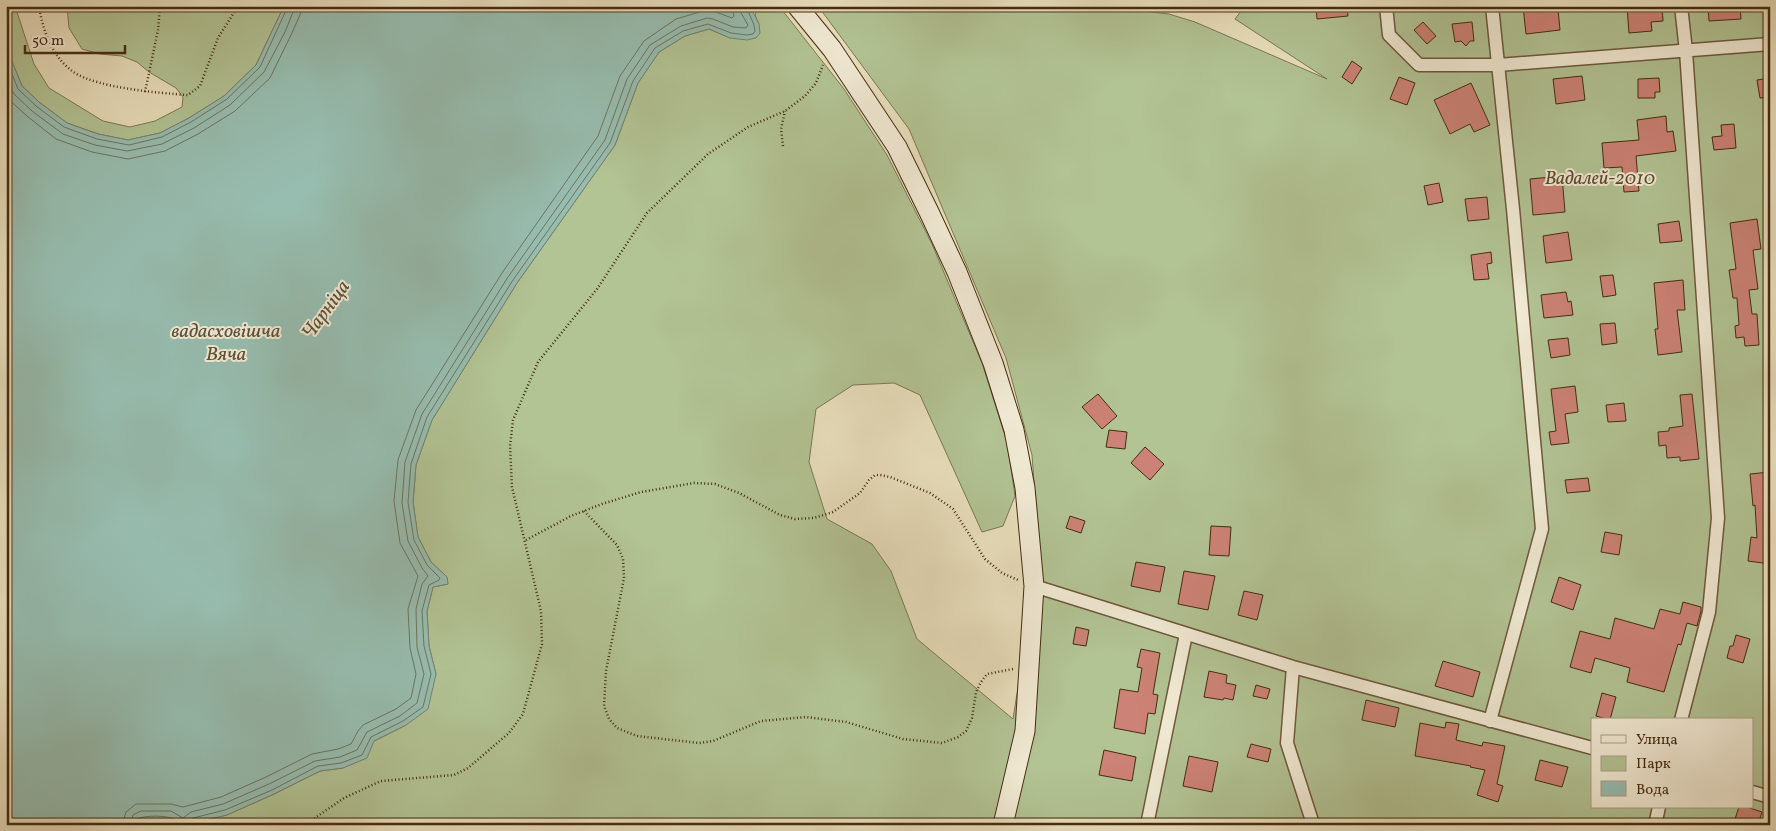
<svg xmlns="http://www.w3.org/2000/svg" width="1776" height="831" viewBox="0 0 1776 831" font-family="Vollkorn,serif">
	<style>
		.green { fill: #b2c394; stroke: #7c7852; fill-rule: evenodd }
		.water { fill: #97bdb0; stroke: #768370 }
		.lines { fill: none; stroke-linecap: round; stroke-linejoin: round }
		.shore { stroke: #6e7460; stroke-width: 1 }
		.building { fill: #cc8276; stroke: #452c11 }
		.street-casing { stroke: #6e593c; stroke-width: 15 }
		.secondary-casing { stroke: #452c11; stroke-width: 21 }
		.path { stroke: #452c11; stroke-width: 2.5; stroke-dasharray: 1 2.5; stroke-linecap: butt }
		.street { stroke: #f1ead4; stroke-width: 12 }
		.secondary { stroke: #f1ead4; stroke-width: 19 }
		.labels { text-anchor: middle; stroke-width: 4; stroke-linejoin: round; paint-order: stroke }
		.park-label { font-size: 19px; font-style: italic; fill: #5b4a2b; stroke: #f1ead4 }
		.water-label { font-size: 20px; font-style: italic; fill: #5a5039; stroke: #f1ead4 }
	</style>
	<rect width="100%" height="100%" fill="#e9dfbd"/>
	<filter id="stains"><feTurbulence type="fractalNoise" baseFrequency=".004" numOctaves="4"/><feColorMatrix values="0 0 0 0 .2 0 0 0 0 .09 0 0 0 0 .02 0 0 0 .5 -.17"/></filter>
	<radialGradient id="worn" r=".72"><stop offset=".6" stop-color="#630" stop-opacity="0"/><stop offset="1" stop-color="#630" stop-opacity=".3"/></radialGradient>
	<!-- green -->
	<path class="green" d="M6 6H15L34 64 49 88 103 121 130 127 155 121 182 107 183 97 176 88 149 72 137 62 122 56 100 54 82 49 69 28 67 6H284L256 65 224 96 189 118 160 133 128 140 98 134 67 123 39 102 22 86 13 64 6 40Z
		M759 6H779L844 89 887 155 932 244 982 363 1007 442 1015 496 1003 526 982 532 920 395 894 383 853 385 816 409 809 462 827 519 872 544 891 571 917 639 1013 719 1034 586 1037 522 1032 455 1006 358 909 129 818 6H1109L1123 9 1169 14 1195 22 1327 79 1235 19 1245 6H1770V825H136L143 822 193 823 227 815 274 794 320 771 343 768 374 741 406 725 436 674 429 646 427 611 433 587 448 584 447 577 431 562 418 537 413 502 416 465 432 420 517 283 615 145 638 83 659 52 685 36 709 29 730 38 759 24 755 15ZM1592 720H1752V807H1592Z"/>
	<!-- water -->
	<path class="water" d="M284 6H750L759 24 760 33 756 38 747 40 730 38 709 29 685 36 659 52 638 83 615 145 517 283 432 420 416 465 413 502 418 537 431 562 447 577 448 584 433 587 427 611 429 646 436 674 428 709 406 725 374 741 367 758 343 768 320 771 274 794 227 815 193 823 143 822 136 825H6V40L13 64 22 86 39 102 67 123 98 134 128 140 160 133 189 118 224 96 256 65Z"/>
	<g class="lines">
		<!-- shore -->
		<path class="shore" d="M6 59 18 89 36 106 64 127 97 139 129 145 162 137 191 122 227 99 260 67 288 6
			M6 78 14 94 32 111 63 134 95 145 127 151 162 144 194 128 230 105 264 72 285 32 293 12 294 6
			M6 97 27 116 56 139 92 152 128 159 165 151 198 134 235 111 270 78 291 35 300 15 302 6
			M122 825 126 812 136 804H171L183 807 221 797 266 777 312 754 338 749 351 744 358 731 363 725 396 709 411 698 416 674 410 648 408 609 418 576 400 543 394 501 398 460 416 410 502 273 598 136 620 76 644 41 676 19 703 11H713L732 18 734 16 732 6
			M130 825 133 815 141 811H171L183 818 191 812 223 804 269 784 315 761 340 757 357 750 367 732 400 716 417 703 424 674 417 647 416 609 422 584 428 576 422 568 408 541 402 503 405 462 422 414 508 277 605 140 627 79 650 45 681 26 707 18 713 19 733 27 746 28 748 25 741 13 740 6
			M136 825 137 819C145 815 168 815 175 820L176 825
			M189 825 190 821 193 818 225 810 272 790 318 766 341 763 362 755 371 737 403 721 423 707 431 674 424 646 422 611 429 585 439 580 440 578 427 565 414 540 408 502 411 464 427 417 513 280 610 143 633 81 655 48 683 31 708 24 731 33 747 35 753 34 755 31 754 25 746 6"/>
	</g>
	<!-- building -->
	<path class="building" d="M1316 6H1347L1348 16 1317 19Z
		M1523 6H1547L1548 10 1558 9 1560 30 1526 34Z
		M1627 6H1662L1663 21 1651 22 1652 31 1629 33Z
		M1708 6H1740L1741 19 1709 21Z
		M1423 22 1436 36 1427 44 1414 30Z
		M1472 22 1474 41H1470L1466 46 1461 41 1455 42 1452 24Z
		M1352 61 1362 68 1352 84 1342 77Z
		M1582 76 1585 100 1556 104 1553 79Z
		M1399 77 1415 83 1407 105 1390 99Z
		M1659 78 1660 92H1655V98H1638V79Z
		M1770 78V97L1760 98 1757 80Z
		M1471 83 1490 125 1474 132 1470 124 1450 134 1434 100Z
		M1666 116 1667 132 1673 131 1676 151 1636 156 1639 191 1624 192 1622 167 1604 168 1602 143 1639 140 1637 120Z
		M1734 124 1736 148 1714 150 1712 137 1722 136 1721 125Z
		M1562 176 1565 212 1533 215 1530 179Z
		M1439 183 1443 202 1428 205 1424 186Z
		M1487 197 1489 219 1468 221 1465 199Z
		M1757 219 1761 249 1753 250 1758 289 1749 290 1752 314H1757L1759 345 1745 346 1744 337 1736 338 1735 326 1739 325 1737 298H1733L1729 270 1736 269 1730 223Z
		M1679 221 1682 241 1660 243 1658 224Z
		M1568 232 1572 260 1546 263 1543 236Z
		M1491 252 1492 263 1487 264 1489 279 1474 280 1471 255Z
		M1613 275 1616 295 1603 297 1600 276Z
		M1683 280 1685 310H1677L1682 352 1658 355 1655 329H1658L1654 283Z
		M1566 292 1568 302 1571 301 1573 315 1544 318 1541 295Z
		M1615 323 1617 343 1602 345 1600 324Z
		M1568 338 1570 355 1551 358 1548 340Z
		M1575 386 1578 412 1565 414 1569 443 1551 445 1549 432 1556 431 1551 389Z
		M1098 394 1117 416 1102 429 1082 407Z
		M1692 394 1699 459 1680 461V457L1667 458 1666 445 1659 446 1658 432 1669 431V428L1683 426 1680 395Z
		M1624 403 1626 421 1608 422 1606 405Z
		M1109 430 1127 432 1125 449 1106 447Z
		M1145 447 1164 464 1150 480 1131 463Z
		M1770 472V564L1748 561 1751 537 1757 538 1755 505 1753 506 1750 474Z
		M1588 478 1590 491 1567 493 1565 480Z
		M1070 516 1085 521 1081 533 1066 528Z
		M1211 526 1231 527 1229 556 1209 555Z
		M1605 532 1622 535 1619 555 1601 552Z
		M1136 562 1165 567 1160 592 1131 586Z
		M1184 571 1215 576 1208 610 1178 604Z
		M1559 577 1581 585 1573 610 1551 602Z
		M1244 591 1263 595 1257 620 1238 615Z
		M1683 602 1701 607V611L1697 626 1687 623 1681 645 1678 644 1664 692 1627 682 1630 668 1595 658 1591 673 1570 667 1580 631 1610 639 1615 618 1654 629 1660 609 1680 614Z
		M1076 627 1089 630 1086 646 1073 644Z
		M1736 635 1750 639 1743 663 1727 658 1730 646H1733Z
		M1141 649 1160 653 1153 694 1158 695 1155 714 1148 713 1145 734 1114 728 1120 689 1138 692 1142 668 1137 667Z
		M1443 661 1480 672 1473 697 1435 686Z
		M1209 671 1227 675 1226 683 1236 685 1233 700 1224 698 1223 700 1204 697Z
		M1256 685 1270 689 1267 699 1253 696Z
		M1602 693 1616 697 1610 720 1596 716Z
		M1366 700 1399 708 1395 727 1362 720Z
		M1446 722 1459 724 1456 740 1482 746 1483 742 1505 746 1497 784 1503 786 1498 802 1477 795 1485 770 1470 767 1471 766 1415 756 1420 723 1445 728Z
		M1251 744 1271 749 1268 762 1247 757Z
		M1104 750 1136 757 1132 781 1099 775Z
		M1189 756 1218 762 1212 792 1183 786Z
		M1540 760 1568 767 1562 787 1535 780Z
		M1739 807H1747L1762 812 1758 825H1733Z"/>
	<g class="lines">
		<defs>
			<path id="street" d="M1386 6 1389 35 1419 65H1498L1770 44
				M1034 586 1293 667 1592 748
				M1293 667 1287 743 1312 821
				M1681 720 1709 612 1718 518 1686 51 1681 6
				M1490 721 1542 529 1513 209 1492 6
				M1752 792 1770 797
				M1147 825 1186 634
				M1655 825 1659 807"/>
			<path id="secondary" d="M797 6 832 49 897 147 929 212 957 272 993 363 1014 430 1025 488 1034 586 1025 731 1003 825"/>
		</defs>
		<!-- street casing -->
		<use href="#street" class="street-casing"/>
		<!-- secondary casing -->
		<use href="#secondary" class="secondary-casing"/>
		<!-- path -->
		<path class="path" d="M39 6C43 31 52 58 75 73 99 88 159 93 188 95L200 86 218 38 238 6
			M145 92 158 30 160 6
			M783 146 781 129 785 111
			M584 511 617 545 623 559 624 578 606 671 604 706 609 719 617 728 637 736 699 743 713 741 761 721 806 717 846 722 903 739 942 743 958 737 966 731 972 718 976 692 981 682 987 674 1013 669
			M526 540 571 516 602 504 641 492 694 483 715 484 739 493 780 515 795 519 814 518 833 512 860 493 869 480 875 475H880L890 477 930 493 953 509 985 559 1002 573 1018 580
			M298 825 312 820 344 798 381 781 454 775 468 768 509 733 523 714 542 644 541 611 512 487 510 446 513 420 538 362 597 289 647 213 708 154 748 127 785 111 805 96 816 83 823 65"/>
		<!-- street -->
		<use href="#street" class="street"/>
		<!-- secondary -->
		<use href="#secondary" class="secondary"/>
	</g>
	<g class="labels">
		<!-- park labels -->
		<g class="park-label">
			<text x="1600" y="184">Вадалей-2010</text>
		</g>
		<!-- water labels -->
		<g class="water-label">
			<text transform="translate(325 309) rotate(-54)" y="7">Чарніца</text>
			<text x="226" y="337">вадасховішча<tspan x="226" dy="23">Вяча</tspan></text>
		</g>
	</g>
	<!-- margin -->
	<rect width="1776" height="831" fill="none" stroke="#e9dfbd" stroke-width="25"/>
	<rect x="8" y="8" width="1761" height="816" fill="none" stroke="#452c11" stroke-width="2.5"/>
	<rect x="12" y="12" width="1751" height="806" fill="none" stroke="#452c11"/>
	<!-- legend -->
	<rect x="1591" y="718" width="162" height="90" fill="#f1ead4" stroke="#ac9e86"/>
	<rect x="1601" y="735" width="25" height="8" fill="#f1ead4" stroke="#ac9e86"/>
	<text x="1636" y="744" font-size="15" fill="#452c11">Улица</text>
	<rect x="1601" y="756" width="25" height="15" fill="#b2c394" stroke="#ac9e86"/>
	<text x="1636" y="768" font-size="15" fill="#452c11">Парк</text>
	<rect x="1601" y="781" width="25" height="15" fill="#97bdb0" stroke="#ac9e86"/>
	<text x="1636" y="794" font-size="15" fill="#452c11">Вода</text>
	<!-- scale -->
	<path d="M25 45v8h100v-8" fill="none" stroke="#452c11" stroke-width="2.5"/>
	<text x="32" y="45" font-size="15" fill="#452c11" stroke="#f1ead4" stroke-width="4" paint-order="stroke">50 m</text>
	<rect width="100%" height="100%" filter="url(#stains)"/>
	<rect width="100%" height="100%" fill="url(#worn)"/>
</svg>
